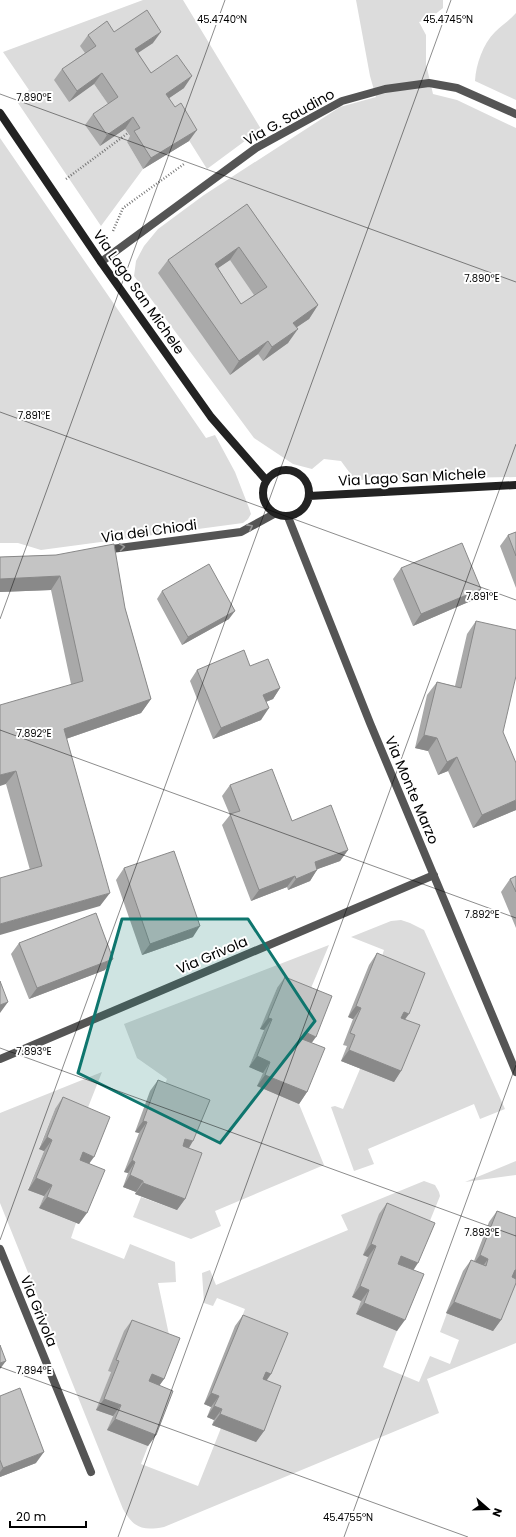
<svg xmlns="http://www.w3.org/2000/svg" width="516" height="1537" viewBox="0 0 516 1537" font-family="Poppins,sans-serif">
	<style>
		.green { fill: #dcdcdc }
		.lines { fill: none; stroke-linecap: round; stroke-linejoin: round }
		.path { stroke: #777; stroke-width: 2.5; stroke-dasharray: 1 2; stroke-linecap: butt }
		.minor { stroke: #555; stroke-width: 8 }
		.secondary { stroke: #222; stroke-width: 8 }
		.wall { fill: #a9a9a9; fill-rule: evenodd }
		.shaded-wall { fill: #898989 }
		.building { fill: #c4c4c4; stroke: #898989; fill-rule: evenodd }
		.oneway { stroke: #999 }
		.marked { fill: #0f766e; fill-opacity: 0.2; stroke: #0f766e; stroke-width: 3; stroke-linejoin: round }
		.ticks { fill: none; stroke: #000; stroke-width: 1; stroke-opacity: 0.45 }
		.labels { text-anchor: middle; stroke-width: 4; stroke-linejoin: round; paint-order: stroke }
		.street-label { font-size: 14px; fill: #000; stroke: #fff }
		.ticks-label { font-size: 10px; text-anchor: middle; fill: #000; stroke: #fff; stroke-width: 4; stroke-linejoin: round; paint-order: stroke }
	</style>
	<rect width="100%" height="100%" fill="#fff"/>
	<!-- green -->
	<path class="green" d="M143 0H183L261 129 207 169 173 115 144 84 88 57 69 102 94 84 111 108 100 146 125 129 132 139 127 142 143 169 101 226 16 100 29 90 3 52Z
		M356 0H443V8L429 19 419 22 426 35V64L433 94 457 100 516 128V477L355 480 341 461 324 459 312 469 293 464 254 438 134 276 136 261 144 246 158 229 204 195 340 107 376 97 370 76Z
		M516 13V100L475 81C476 64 483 44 495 32 502 25 510 20 516 13Z
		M0 138 206 438 215 435 235 472 249 508 251 514 248 519 243 523 41 550 18 543H0Z
		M401 920 410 923 424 930 505 1109 480 1119 474 1104 368 1149 374 1164 354 1171 331 1107 335 1106 343 1109 360 1069 378 968 384 950 351 937 391 921Z
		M329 945 306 1000 277 988 261 1029 264 1030 249 1067 263 1073 299 1104 324 1165 215 1211 221 1226 191 1239 133 1217 141 1197 177 1210 161 1095 167 1079 137 1058 124 1024Z
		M102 1072 83 1120 55 1109 39 1148 44 1151 28 1189 44 1196 39 1208 76 1223 71 1238 124 1259 130 1244 175 1262 176 1282 158 1283 172 1349 111 1372 97 1410 113 1416 108 1430 148 1446 141 1464 198 1486 221 1428 256 1442 238 1327 245 1309 217 1298 213 1306 204 1303 202 1273 210 1270 216 1285 348 1230 341 1215 424 1181 435 1185 439 1192 440 1196 425 1233 368 1257 352 1297 361 1301 356 1314 397 1331 383 1367 419 1382 430 1356 450 1364 459 1340 440 1332 447 1313 507 1281 516 1284V1343L427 1379 439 1413 164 1527C142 1531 134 1528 123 1509L0 1203V1113Z
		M516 1161V1175L465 1182Z"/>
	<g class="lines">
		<!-- path -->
		<path class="path" d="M66 179 128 133
			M113 231 123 208 184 164
			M22 1368 29 1365"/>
		<!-- minor -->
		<path class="minor" d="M101 262 256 148 342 101 385 89 429 83 457 88 516 114
			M288 517 370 723 516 1072
			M104 550 241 532 274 514
			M0 1059 434 875
			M0 1249 91 1472"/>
		<!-- secondary -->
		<path class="secondary" d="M0 113 101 262 211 417 266 480
			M263 493a23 23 0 1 1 46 0a23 23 0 1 1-46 0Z
			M309 496 516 485"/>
	</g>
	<!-- wall -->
	<path class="wall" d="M114 32 153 43 138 53 151 73 184 88 169 98 189 141 143 169 127 142 130 136 125 129 100 146 85 125 93 114 108 104 94 84 69 102 54 80 62 69 85 53 80 46 88 35Z
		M247 204 318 305 309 319 296 327 288 343 263 361 258 354 230 375 158 273 168 260ZM230 260 254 295 241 304 218 268Z
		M516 532V588L500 546 508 535Z
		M56 555 125 608 151 699 141 713 66 739 100 906 30 870 6 784 71 684 51 590 0 592V557Z
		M401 568 473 600 413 626 393 579Z
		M162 591 229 619 182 645 157 599Z
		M476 621 503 732 516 810 473 828 448 771 438 775 428 751 415 748 427 695 437 682 455 686 467 634Z
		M250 666 280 688 273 699 266 702 261 720 213 739 190 681 197 670Z
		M230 785 292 821 348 850 340 861 317 869 310 881 288 890 287 887 251 901 222 825 230 815 222 796Z
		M124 868 193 937 142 955 116 880Z
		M516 876V928L501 892 510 879Z
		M19 943 105 970 29 999 11 954Z
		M377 953 405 1020 401 1071 394 1082 341 1061 347 1046 343 1045 353 1019 348 1017 369 965Z
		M285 977 311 1043 307 1092 299 1104 257 1086 263 1073 249 1067 264 1030 260 1029 277 988Z
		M158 1080 189 1148 185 1199 177 1210 135 1194 136 1192 123 1187 128 1173 124 1172 139 1133 135 1132 150 1091Z
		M63 1097 90 1164 79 1224 39 1208 44 1196 28 1190 44 1151 39 1149 55 1109Z
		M387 1203 413 1270 397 1331 356 1314 361 1301 352 1297 368 1257 363 1255 379 1214Z
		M497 1211 516 1218V1284H515L501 1320 493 1331 446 1313 463 1271 471 1260 474 1261 489 1222Z
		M243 1315 271 1374 267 1380 264 1431 256 1442 212 1425 214 1420 207 1417 211 1407 204 1404 235 1326Z
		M132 1320 164 1379 159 1386 156 1435 148 1446 107 1430 113 1416 96 1410 111 1372 108 1371 124 1331Z
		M0 1396 36 1463 0 1477Z"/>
	<!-- shaded-wall -->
	<path class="shaded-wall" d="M161 32 153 43 127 60 135 49Z
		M102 73 94 84 69 102 77 91Z
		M192 76 184 88 159 105 166 94Z
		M133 117 125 129 100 146 107 135Z
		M197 130 189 141 143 169 151 158Z
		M239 247 230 260 205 277 215 264Z
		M318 305 309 319 284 336 293 323Z
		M298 329 288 343 263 361 272 347Z
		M268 341 258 354 230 375 239 361Z
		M60 576 51 590 0 592V579Z
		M481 589 473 600 413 626 421 614Z
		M235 611 229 619 182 645 188 637Z
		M280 688 273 699 255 706 263 695Z
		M151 699 141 713 54 743 64 729Z
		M269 708 261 720 213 739 221 728Z
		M424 735 437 738 428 751 415 748Z
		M457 757 448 771 438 775 447 762Z
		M16 771 6 784 0 786V775Z
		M516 800V810L473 828 482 815Z
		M348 850 340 861 307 873 315 862Z
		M317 870 310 881 288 890 296 879Z
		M295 876 287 887 251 901 259 890Z
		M110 893 100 906 0 935V924Z
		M200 926 193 937 142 955 150 944Z
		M113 959 105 970 29 999 37 988Z
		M8 1002 0 1013V1005Z
		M356 1006 361 1008 353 1019 348 1017Z
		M404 1012 409 1014 401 1025 396 1023Z
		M268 1018 272 1019 264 1030 260 1029Z
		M305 1032 316 1037 308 1048 297 1043Z
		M349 1050 401 1071 394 1082 341 1061Z
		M257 1056 270 1062 263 1073 249 1067Z
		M265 1075 307 1092 299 1104 257 1086Z
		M143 1121 147 1122 139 1133 135 1132Z
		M47 1137 52 1140 44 1151 39 1149Z
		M185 1139 193 1141 186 1153 178 1150Z
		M83 1152 94 1157 86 1168 75 1164Z
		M132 1160 135 1162 128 1173 124 1172Z
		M130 1175 143 1181 136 1192 123 1187Z
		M36 1178 52 1185 44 1196 28 1190Z
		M143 1183 185 1199 177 1210 135 1194Z
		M47 1197 87 1213 79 1224 39 1208Z
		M371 1244 376 1246 368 1257 363 1255Z
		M480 1255 488 1259 480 1270 472 1266Z
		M401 1256 418 1263 411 1274 393 1267Z
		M515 1270H516V1284L507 1281Z
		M360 1286 369 1290 361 1301 352 1297Z
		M454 1302 501 1320 493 1331 446 1313Z
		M364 1303 405 1320 397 1331 356 1314Z
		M6 1361 0 1369V1363Z
		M266 1372 271 1374 263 1385 258 1383Z
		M152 1374 164 1379 156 1390 144 1385Z
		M211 1393 219 1396 211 1407 204 1404Z
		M104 1399 121 1405 113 1416 96 1410Z
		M214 1406 222 1409 214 1420 207 1417Z
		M220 1414 264 1431 256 1442 212 1425Z
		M115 1419 156 1435 148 1446 107 1430Z
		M44 1452 36 1463 0 1477V1472L3 1468Z"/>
	<!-- building -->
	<path class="building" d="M147 10 161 32 135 49 151 73 177 55 192 76 166 94 175 107 181 103 197 130 151 158 134 131 140 128 133 117 107 135 93 114 118 97 102 73 77 91 62 69 96 46 88 35 107 21 114 32Z
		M247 204 318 305 293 323 298 329 272 347 268 341 239 361 168 260ZM239 247 267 287 241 304 215 264Z
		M516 532V556L508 535Z
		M462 543 481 589 421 614 401 568Z
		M114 544 125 608 151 699 64 729 110 893 0 924V878L42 866 16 771 0 775V705L83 681 60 576 0 579V557L56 555Z
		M209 564 235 611 188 637 162 591Z
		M476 621 516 630V676L503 732 516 763V800L482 815 457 757 447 762 437 738 424 735 437 682 461 688Z
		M244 650 250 666 268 659 280 688 263 695 269 708 221 728 197 670Z
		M272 769 292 821 331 805 348 850 315 862 317 870 296 879 295 876 259 890 230 814 240 811 230 785Z
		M174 851 200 926 150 944 124 868Z
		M516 876V892L510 879Z
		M96 913 113 959 37 988 19 943Z
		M377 953 425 973 409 1014 404 1012 401 1018 420 1025 401 1071 349 1050 355 1035 350 1033 361 1008 356 1006Z
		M285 977 332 996 316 1037 305 1032 302 1039 325 1048 307 1092 265 1075 270 1062 257 1056 272 1019 268 1018Z
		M0 981 8 1002 0 1005Z
		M158 1080 210 1100 193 1141 185 1139 183 1146 202 1153 185 1199 143 1183V1181L130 1175 135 1162 132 1160 147 1122 143 1121Z
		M63 1097 110 1117 94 1157 83 1152 80 1160 105 1170 87 1213 47 1197 52 1185 36 1178 52 1140 47 1137Z
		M387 1203 435 1223 418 1263 401 1256 398 1264 424 1274 405 1320 364 1303 369 1290 360 1286 376 1246 371 1244Z
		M497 1211 516 1218V1270H515L512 1277 516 1279V1283L501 1320 454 1302 471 1260 486 1266 488 1259 480 1255Z
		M243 1315 288 1333 271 1374 266 1372 263 1379 281 1386 264 1431 220 1414 222 1409 214 1406 219 1396 211 1393Z
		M132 1320 180 1338 164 1379 152 1374 149 1381 173 1391 156 1435 115 1419 121 1405 104 1399 119 1361 116 1360Z
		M0 1345 6 1361 0 1363Z
		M20 1388 44 1452 3 1468 0 1460V1396Z"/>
	<!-- one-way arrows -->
	<defs><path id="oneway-chevron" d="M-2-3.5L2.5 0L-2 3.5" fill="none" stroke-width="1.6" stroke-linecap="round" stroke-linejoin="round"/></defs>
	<g class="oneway">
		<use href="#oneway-chevron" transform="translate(250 527) rotate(-28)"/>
		<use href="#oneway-chevron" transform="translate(122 547) rotate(-8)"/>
	</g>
	<!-- marked area -->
	<path class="marked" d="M122 919H248L315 1021 220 1143 78 1073Z"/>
	<!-- ticks -->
	<path class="ticks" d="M0 94 516 282M0 412 516 600M0 619 225 0M0 730 516 918M0 1048 516 1236M0 1240 451 0M0 1367 468 1537M118 1537 516 444M344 1537 516 1065"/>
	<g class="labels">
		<!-- street labels -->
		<g class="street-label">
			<text transform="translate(289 117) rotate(-29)" y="5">Via G. Saudino</text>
			<text transform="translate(139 292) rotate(55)" y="5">Via Lago San Michele</text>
			<text transform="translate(412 477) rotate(-3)" y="5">Via Lago San Michele</text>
			<text transform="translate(149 531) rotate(-8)" y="5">Via dei Chiodi</text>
			<text transform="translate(412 790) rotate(67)" y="5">Via Monte Marzo</text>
			<text transform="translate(212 955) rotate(-23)" y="5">Via Grivola</text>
			<text transform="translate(39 1311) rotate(68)" y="5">Via Grivola</text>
		</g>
	</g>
	<g class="ticks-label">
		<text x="448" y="23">45.4745°N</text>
		<text x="222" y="23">45.4740°N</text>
		<text x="34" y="101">7.890°E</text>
		<text x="482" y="282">7.890°E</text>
		<text x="34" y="419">7.891°E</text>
		<text x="482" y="600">7.891°E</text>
		<text x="34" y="737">7.892°E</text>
		<text x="482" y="918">7.892°E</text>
		<text x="34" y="1055">7.893°E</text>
		<text x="482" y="1236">7.893°E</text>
		<text x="34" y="1374">7.894°E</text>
		<text x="348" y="1521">45.4755°N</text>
	</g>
	<!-- north arrow -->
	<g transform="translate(488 1509) rotate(110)" stroke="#ffffff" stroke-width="3" paint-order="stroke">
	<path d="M0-3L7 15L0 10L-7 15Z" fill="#000000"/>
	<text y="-6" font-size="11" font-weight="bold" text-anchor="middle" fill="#000000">N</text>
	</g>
	<!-- scale -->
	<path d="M10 1521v6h76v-6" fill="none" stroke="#000000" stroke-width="2"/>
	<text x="16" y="1521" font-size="12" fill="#000000" stroke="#ffffff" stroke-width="3" paint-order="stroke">20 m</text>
</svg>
